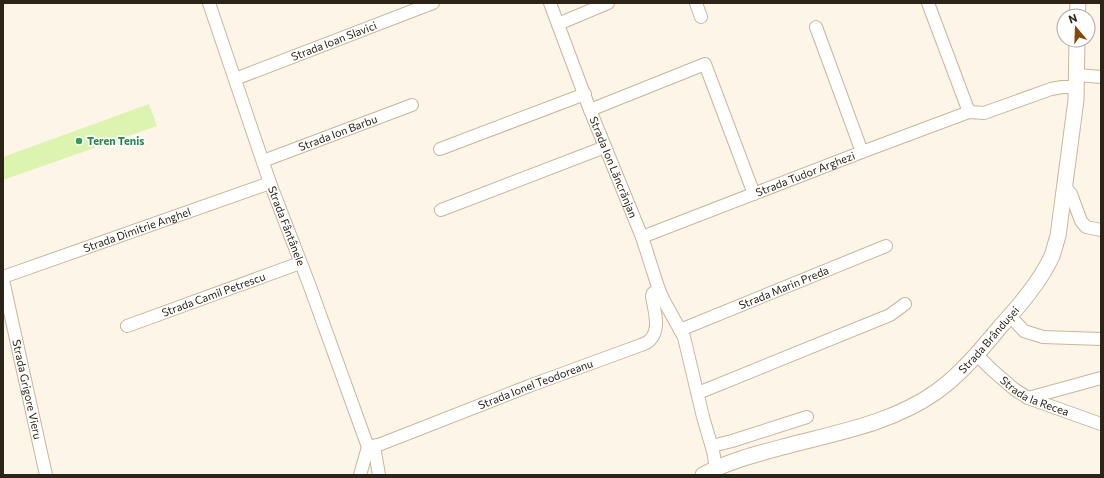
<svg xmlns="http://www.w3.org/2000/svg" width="1104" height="478" viewBox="0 0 1104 478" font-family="Commissioner,sans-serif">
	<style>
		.grass { fill: #ddf3b0 }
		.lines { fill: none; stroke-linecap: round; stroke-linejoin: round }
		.minor-casing { stroke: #cab598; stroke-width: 14 }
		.major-casing { stroke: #cab598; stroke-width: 17 }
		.minor { stroke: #fff; stroke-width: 12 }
		.major { stroke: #fff; stroke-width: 15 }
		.leisure-dot { fill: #2e9e5b; stroke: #fff; stroke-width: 1.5 }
		.labels { text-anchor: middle; stroke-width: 3; stroke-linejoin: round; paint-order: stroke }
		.street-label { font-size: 11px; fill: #2c2419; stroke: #fff }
		.leisure-label { font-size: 11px; font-weight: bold; fill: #27864d; stroke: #fff; text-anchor: start }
	</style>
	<rect width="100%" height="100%" fill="#fef5e9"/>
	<!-- grass -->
	<path class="grass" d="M149 104 157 126 3 180V157Z"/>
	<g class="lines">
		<defs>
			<g id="minor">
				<path id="s1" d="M209 3 270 183 309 284 368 447"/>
				<path id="s2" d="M550 3 590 110 642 237 659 290 664 301 684 337 703 417 713 451 716 468"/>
				<path d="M696 3 701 17"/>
				<path d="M928 3 969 112"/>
				<path d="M558 24 608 3"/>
				<path d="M816 27 862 152"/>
				<path d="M1077 75 1101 77"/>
				<path id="s3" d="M235 79 433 3"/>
				<path d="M590 110 705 64 754 194"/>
				<path d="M440 149 585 94"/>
				<path id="s4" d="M263 161 412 105"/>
				<path d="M1065 187 1071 194 1081 221 1086 227 1101 230"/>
				<path d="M441 210 605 147"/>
				<path id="s5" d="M642 237 862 152 969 112 984 113 1051 89 1062 87H1077"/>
				<path id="s6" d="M3 277 270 183"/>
				<path id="s7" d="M3 280 46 475"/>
				<path d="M1010 316 1024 331 1043 337 1101 339"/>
				<path id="s8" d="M127 326 300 263"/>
				<path id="s9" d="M680 330 886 246"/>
				<path id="s10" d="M977 355 991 369 1014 389 1028 398 1101 424"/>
				<path d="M698 393 890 315 905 304"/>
				<path d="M1028 398 1101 378"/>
				<path d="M374 446 379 475"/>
				<path d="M712 446 732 441 807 417"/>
				<path id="s11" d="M368 447 381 444 529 386 641 345C644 344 648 342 650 340 661 329 654 310 652 296L653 293 659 290"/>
				<path d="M360 475 368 447"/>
			</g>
			<g id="major">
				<path d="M1077 16 1078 3"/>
				<path id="s12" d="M703 475C732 459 765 452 798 443 845 431 895 421 936 392 961 374 981 350 1000 327 1019 306 1040 282 1052 256 1054 250 1056 242 1058 236L1076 100 1077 40"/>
			</g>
		</defs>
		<!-- minor casing -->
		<use href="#minor" class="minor-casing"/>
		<!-- major casing -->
		<use href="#major" class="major-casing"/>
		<!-- minor -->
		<use href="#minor" class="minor"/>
		<!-- major -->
		<use href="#major" class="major"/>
	</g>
	<!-- markers -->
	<circle class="leisure-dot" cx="79" cy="141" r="4"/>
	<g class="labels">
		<!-- street labels -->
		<g class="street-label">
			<text dy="4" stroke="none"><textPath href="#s3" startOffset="106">Strada Ioan Slavici</textPath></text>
			<text dy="4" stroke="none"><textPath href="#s4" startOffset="80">Strada Ion Barbu</textPath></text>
			<text dy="4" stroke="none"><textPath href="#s2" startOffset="176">Strada Ion Lăncrănjan</textPath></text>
			<text dy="4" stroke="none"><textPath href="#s5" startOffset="175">Strada Tudor Arghezi</textPath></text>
			<text dy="4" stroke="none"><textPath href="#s1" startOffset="236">Strada Fântânele</textPath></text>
			<text dy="4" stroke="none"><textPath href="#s6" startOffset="142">Strada Dimitrie Anghel</textPath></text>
			<text dy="4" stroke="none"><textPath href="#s9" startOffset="112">Strada Marin Preda</textPath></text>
			<text dy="4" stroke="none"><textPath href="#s8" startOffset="92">Strada Camil Petrescu</textPath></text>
			<text dy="4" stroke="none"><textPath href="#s12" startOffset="323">Strada Brândușei</textPath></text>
			<text dy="4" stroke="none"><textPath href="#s11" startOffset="179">Strada Ionel Teodoreanu</textPath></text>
			<text dy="4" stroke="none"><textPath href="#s7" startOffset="112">Strada Grigore Vieru</textPath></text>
			<text dy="4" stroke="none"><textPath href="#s10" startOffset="72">Strada la Recea</textPath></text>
		</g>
		<!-- leisure labels -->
		<g class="leisure-label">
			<text x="87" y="145">Teren Tenis</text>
		</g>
	</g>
	<!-- border -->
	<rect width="1104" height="478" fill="none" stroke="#2c2419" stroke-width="8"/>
	<!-- north arrow -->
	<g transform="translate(1076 28) rotate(341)"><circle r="19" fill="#ffffff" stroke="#aba7a3"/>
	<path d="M0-3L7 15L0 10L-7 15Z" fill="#864808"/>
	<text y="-6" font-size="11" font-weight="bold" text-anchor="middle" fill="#2c2419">N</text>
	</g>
</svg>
